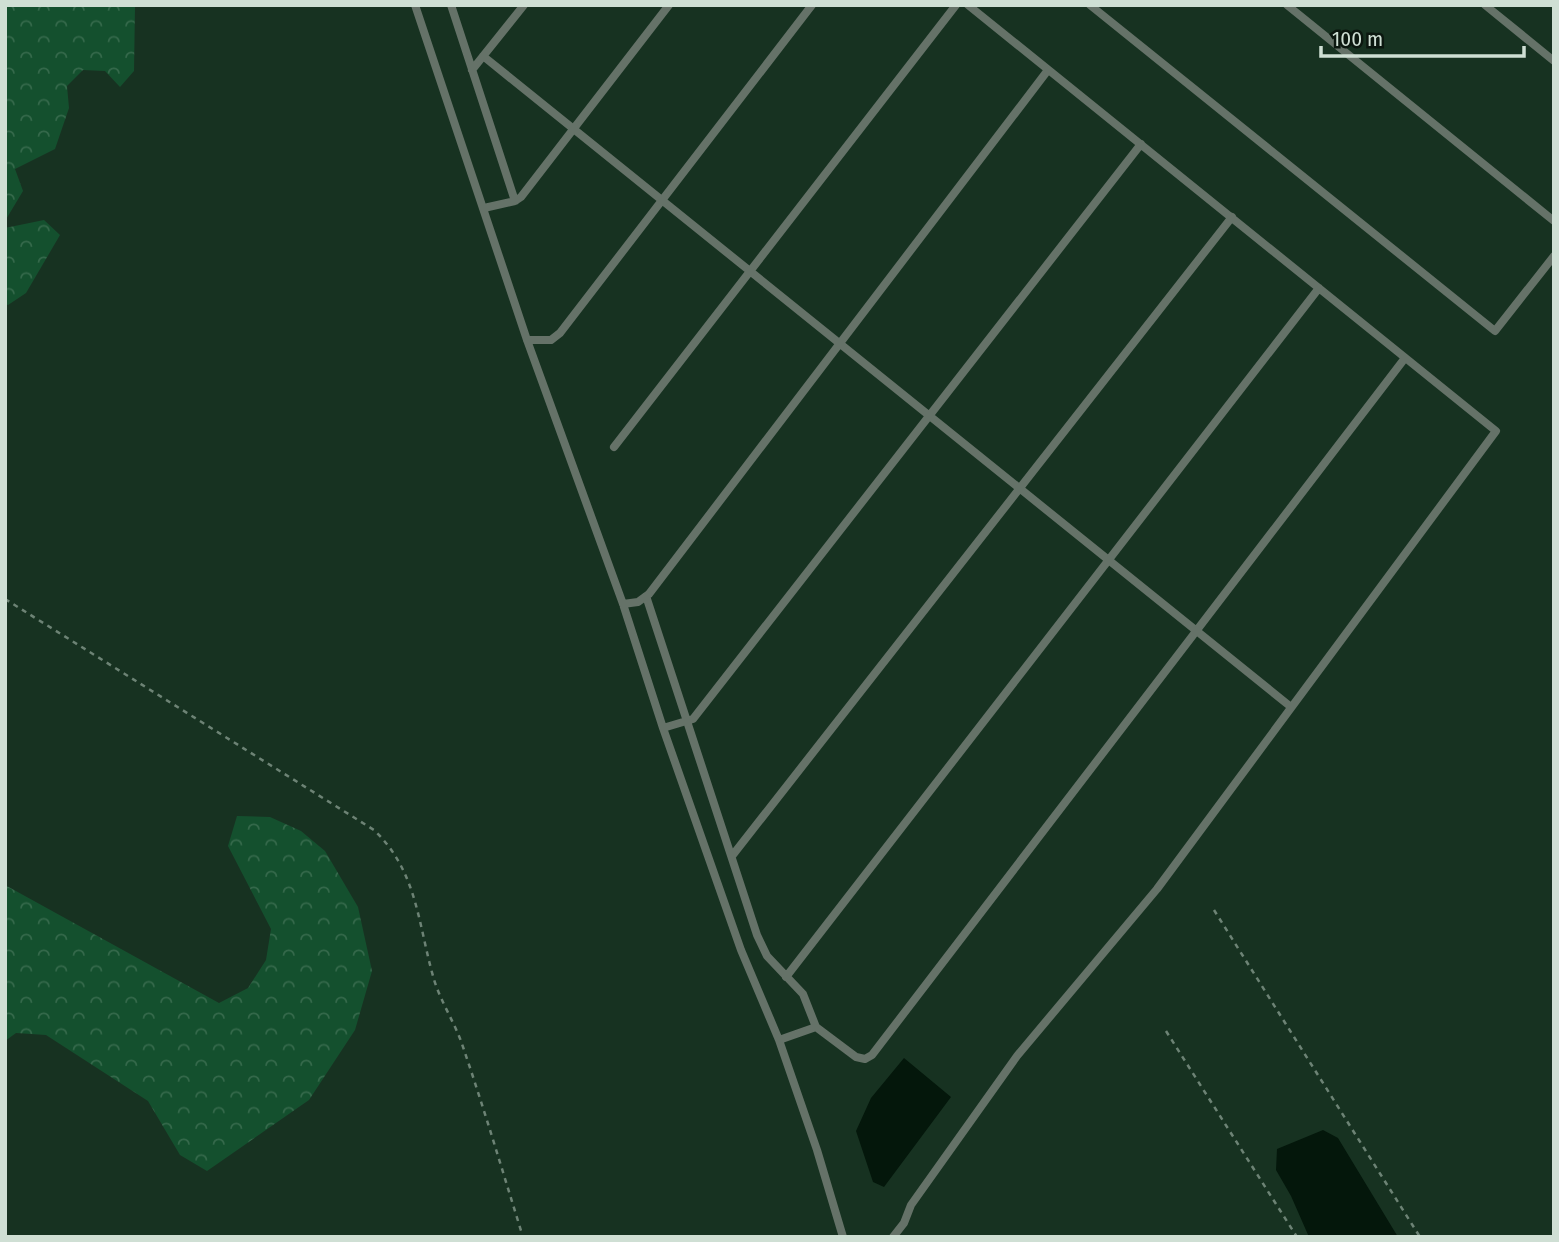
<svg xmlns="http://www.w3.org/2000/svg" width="1559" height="1242" viewBox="0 0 1559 1242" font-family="'Fira Sans Condensed',sans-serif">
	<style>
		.forest { fill: url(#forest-crowns) }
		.water { fill: #04170b }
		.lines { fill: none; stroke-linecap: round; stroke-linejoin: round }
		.path { stroke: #6d8375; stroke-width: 2.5; stroke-dasharray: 5 5; stroke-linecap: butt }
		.service { stroke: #657268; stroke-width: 8 }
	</style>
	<defs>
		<pattern id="forest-crowns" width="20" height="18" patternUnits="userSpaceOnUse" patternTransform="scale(1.75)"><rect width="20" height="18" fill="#14502e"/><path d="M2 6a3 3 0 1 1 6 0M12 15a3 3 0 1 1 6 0" fill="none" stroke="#35694b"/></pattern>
	</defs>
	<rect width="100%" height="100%" fill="#173221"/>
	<!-- forest -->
	<path class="forest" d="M5 5 135 6 134 71 120 87 105 71 83 70 67 86 69 108 55 149 15 169 23 191 5 221Z
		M44 220 60 235 26 293 8 305 5 304V228Z
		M237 816 270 817 301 831 325 851 358 907 372 971 355 1030 309 1100 207 1171 180 1155 148 1101 46 1035 16 1033 5 1041V885L219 1003 248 988 266 960 271 929 228 846Z"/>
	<!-- water -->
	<path class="water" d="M904 1058 951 1097 884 1187 873 1182 856 1131 871 1098Z
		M1323 1130 1338 1138 1398 1237H1309L1291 1196 1276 1170 1277 1149Z"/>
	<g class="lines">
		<!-- path -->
		<path class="path" d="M5 599 374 830C417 871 418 923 433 976 439 999 454 1021 462 1044 484 1108 503 1173 523 1237
			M1214 910 1420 1237
			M1166 1031 1297 1237"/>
		<!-- service -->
		<path class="service" d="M415 5 527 340 623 604 663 728 741 950 779 1040 817 1150 843 1237
			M451 5 515 201
			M1090 5 1495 331 1554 256
			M1287 5 1554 221
			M1485 5 1554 61
			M483 56 1291 707
			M472 70 524 5
			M484 208 515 201 521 197 669 5
			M527 340H551L560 333 812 5
			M614 447 956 5
			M646 596 757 935 767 956 803 994 816 1027 856 1057 865 1059 872 1055 1405 358
			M623 604 638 602 649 594 1048 70
			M663 728 693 719 1141 144
			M732 856 1232 217
			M786 977 1319 288
			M779 1040 816 1027
			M893 1237 904 1223 911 1205 1017 1056 1157 889 1496 431 968 5"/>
	</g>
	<!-- border -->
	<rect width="1559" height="1242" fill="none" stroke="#cfdfd4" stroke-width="14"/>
	<!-- scale -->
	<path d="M1321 46v10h203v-10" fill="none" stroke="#cfdfd4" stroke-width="3.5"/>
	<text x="1332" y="46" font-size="21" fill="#cfdfd4" stroke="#0b170f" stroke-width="5" paint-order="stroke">100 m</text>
</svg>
